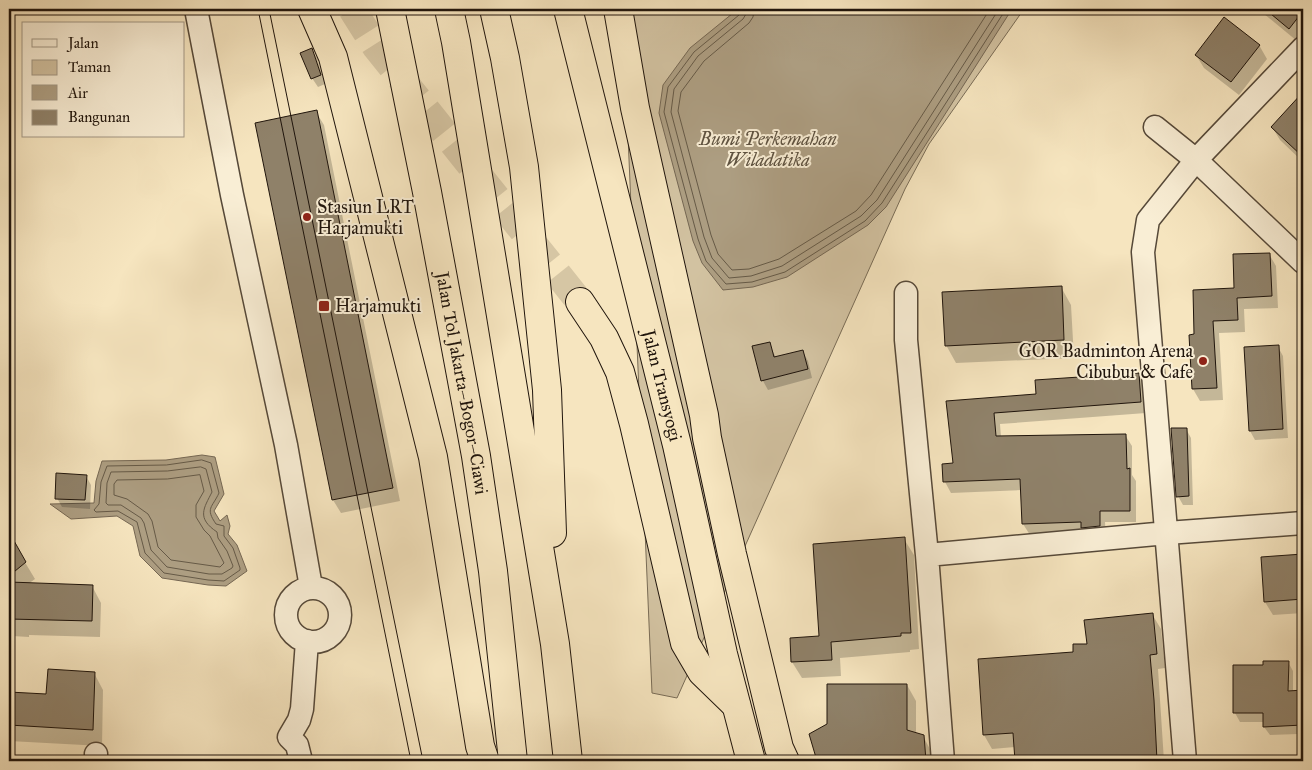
<svg xmlns="http://www.w3.org/2000/svg" width="1312" height="770" viewBox="0 0 1312 770" font-family="'IM FELL Great Primer',serif">
	<style>
		.green { fill: #d2c2a1; stroke: #796c56 }
		.water { fill: #ad9e82; stroke: #756753 }
		.shadow { fill: #0003 }
		.lines { fill: none; stroke-linecap: round; stroke-linejoin: round }
		.shore { stroke: #665a47; stroke-width: 1 }
		.building { fill: #8f8169; stroke: #20150c }
		.motorway-tunnel { stroke: #d6c6a4; stroke-width: 28; stroke-dasharray: 28 14; stroke-linecap: butt }
		.minor-casing { stroke: #564939; stroke-width: 25 }
		.trunk-casing { stroke: #20150c; stroke-width: 30 }
		.motorway-casing { stroke: #20150c; stroke-width: 30 }
		.minor { stroke: #f9eed5; stroke-width: 22 }
		.trunk { stroke: #f6e5bf; stroke-width: 28 }
		.motorway { stroke: #f6e5bf; stroke-width: 28 }
		.tram { stroke: #20150c; stroke-width: 1 }
		.poi-dot { fill: #8f2418; stroke: #f9eed5; stroke-width: 2 }
		.labels { text-anchor: middle; stroke-width: 4; stroke-linejoin: round; paint-order: stroke }
		.park-label { font-size: 18px; font-style: italic; fill: #5e5240; stroke: #f9eed5 }
		.poi-label { font-size: 18px; fill: #20150c; stroke: #f9eed5; text-anchor: start }
		.street-label { font-size: 18px; fill: #20150c; stroke: #f9eed5 }
	</style>
	<rect width="100%" height="100%" fill="#f6e5bf"/>
	<filter id="stains"><feTurbulence type="fractalNoise" baseFrequency=".004" numOctaves="4"/><feColorMatrix values="0 0 0 0 .2 0 0 0 0 .09 0 0 0 0 .02 0 0 0 .5 -.17"/></filter>
	<radialGradient id="worn" r=".72"><stop offset=".6" stop-color="#630" stop-opacity="0"/><stop offset="1" stop-color="#630" stop-opacity=".3"/></radialGradient>
	<!-- green -->
	<path class="green" d="M616 9H1024L929 144 905 189 677 698 652 693 624 43Z"/>
	<!-- water -->
	<path class="water" d="M738 9H1012L886 207 868 225 787 277 753 287 723 290 702 263 693 241 659 113 663 85 690 48Z
		M202 455 215 457 224 494 214 511 220 521 227 515 230 526 228 534 237 545 247 571 226 586 208 585 162 578 140 556 133 526 117 516 71 519 50 504 94 503 96 481 102 461 166 460Z"/>
	<!-- shadow -->
	<path class="shadow" d="M1258 9H1303V34L1297 41Z
		M1259 45 1267 59 1239 95 1204 68 1196 55Z
		M312 50 317 58 325 84 318 87 312 78Z
		M1303 94V162L1280 140 1272 127Z
		M316 112 324 125 400 501 341 513 333 500 257 124Z
		M1269 254 1276 266 1278 308 1244 309 1245 332 1219 333 1223 400 1200 401 1193 389 1196 336Z
		M1061 287 1071 305 1074 358 956 363 946 345Z
		M769 343 776 358 803 352 808 361 812 378 768 390 763 381 754 347Z
		M1278 347 1283 356 1288 438 1255 440 1250 431 1245 349Z
		M1138 374 1144 385 1146 413 1000 424 1001 437 1125 435 1132 446V475L1136 481V522H1105L1106 537 1030 535 1023 524 1022 490 951 493 945 482 944 465 954 464 948 402 1037 395Z
		M1186 429 1191 438 1193 505H1183L1178 496Z
		M86 476 91 485 90 509 62 507 57 498Z
		M904 539 914 555 919 649 910 650V652L840 658 841 676 802 678 792 662 821 637Z
		M14 544 35 579 28 584 92 586 101 603 100 637 29 635V637L12 636 10 693 48 695 94 673 103 690 102 746 9 741V545Z
		M1303 555V613L1273 615 1265 602 1262 558Z
		M1152 614 1161 629 1165 668 1158 669 1164 761H1016L1015 747 992 749 984 735 1074 653 1088 645Z
		M1288 662 1293 671V692L1303 691V761H1269V758L1299 757 1298 734 1270 735 1264 727V722H1240L1235 713 1264 666Z
		M907 685 916 701V734L923 736 932 753 933 761H818L811 735Z"/>
	<g class="lines">
		<!-- shore -->
		<path class="shore" d="M740 9 739 15 694 52 668 87 664 112 698 239 706 261 726 284 752 282 785 272 865 221 882 203 1006 9
			M747 9 746 14 743 19 698 56 674 89 671 112 704 237 712 258 729 278 751 276 782 266 861 216 877 200 999 9
			M754 9 753 17 749 23 704 61 681 92 678 111 711 235 718 254 732 270 749 269 779 259 856 211 871 195 990 9
			M202 460 211 463 219 493C212 508 205 508 216 524L224 526V536L233 548 240 568V570L224 581 208 580 164 573 145 553 137 522 118 511 96 512 94 510 99 504 101 482 107 466 166 465Z
			M201 467 206 469 212 492C204 508 196 518 217 532L218 538 227 551 233 566 232 568 222 574H209L167 567 151 550 144 523 141 518 121 505H108L106 503 107 483 111 472 167 471Z
			M200 475 204 491 196 505V517L204 530 210 536 224 563 220 567 171 560 158 547 152 521 148 514 127 499 114 495V484L117 480 167 479Z"/>
	</g>
	<!-- building -->
	<path class="building" d="M1265 9H1303V11L1289 29Z
		M1224 17 1260 45 1231 82 1195 55Z
		M312 48 321 75 311 79 300 53Z
		M1303 92V157L1271 127Z
		M317 110 393 488 332 500 255 123Z
		M1270 253 1272 296 1237 298 1238 320 1213 321 1217 388 1192 389 1189 335 1194 334 1193 290 1234 288 1233 254Z
		M1062 286 1064 340 945 346 942 292Z
		M770 342 774 357 803 350 808 369 761 381 752 346Z
		M1279 345 1283 429 1249 431 1244 347Z
		M1139 373 1141 402 994 413 996 436 1126 434 1127 469 1130 468V511H1100V526L1081 528V522L1022 524 1020 479 943 482 942 464 953 463 946 401 1036 394 1035 380Z
		M1171 428H1187L1189 496 1176 497Z
		M56 473 87 475 85 500 55 499Z
		M9 532 26 562 9 576Z
		M905 537 911 633H901V636L831 642 832 660 791 662 790 638 819 636 813 544Z
		M1303 554V599L1264 602 1261 557Z
		M9 582 93 585 92 621 9 619Z
		M1153 613 1157 654 1150 655 1154 700 1157 761H1015L1013 733 983 735 978 659 1073 652V644H1087L1084 620Z
		M1263 661H1289L1288 691 1303 690V725L1263 727V713H1233V665H1263Z
		M48 669 95 672 93 730 9 725V692L46 694Z
		M827 684H907V730L924 735 926 761H817L809 734 827 724Z"/>
	<g class="lines">
		<!-- motorway-tunnel -->
		<path class="motorway-tunnel" d="M352 9 376 47 580 302"/>
		<defs>
			<path id="minor" d="M196 9 232 195 286 445 311 587
				M1155 127 1196 160 1303 262
				M906 293V340L927 555 943 761
				M927 555 1167 533 1303 523
				M286 615a27 27 0 1 1 54 0a27 27 0 1 1-54 0Z
				M96 761V754
				M301 761 297 745 289 737 299 720 302 709 307 641
				M1185 761 1143 252 1148 220 1196 160 1303 48"/>
			<g id="trunk">
				<path id="s1" d="M568 9 677 445 723 654 751 761"/>
				<path d="M618 9 635 108 704 415 707 438 732 554 779 748 785 761"/>
			</g>
			<g id="motorway">
				<path d="M312 9 333 57 433 457 480 746 485 761"/>
				<path id="s2" d="M390 9 427 192 476 456 493 571 513 761"/>
				<path d="M449 9 456 42 555 644 568 761"/>
				<path d="M494 9 505 58 524 167 547 390 552 533"/>
				<path d="M580 302 604 338 620 372 634 424 685 643 702 672 736 705"/>
			</g>
		</defs>
		<!-- minor casing -->
		<use href="#minor" class="minor-casing"/>
		<!-- trunk casing -->
		<use href="#trunk" class="trunk-casing"/>
		<!-- motorway casing -->
		<use href="#motorway" class="motorway-casing"/>
		<!-- minor -->
		<use href="#minor" class="minor"/>
		<!-- trunk -->
		<use href="#trunk" class="trunk"/>
		<!-- motorway -->
		<use href="#motorway" class="motorway"/>
		<!-- tram -->
		<path class="tram" d="M258 9 411 761
			M269 9 423 761"/>
	</g>
	<!-- markers -->
	<g class="poi-dot">
		<circle cx="307" cy="217" r="5"/>
		<rect x="318" y="300" width="12" height="12" rx="2.5"/>
		<circle cx="1203" cy="361" r="5"/>
	</g>
	<g class="labels">
		<!-- park labels -->
		<g class="park-label">
			<text x="768" y="145">Bumi Perkemahan<tspan x="768" dy="21">Wiladatika</tspan></text>
		</g>
		<!-- poi labels -->
		<g class="poi-label">
			<text x="317" y="213">Stasiun LRT<tspan x="317" dy="21">Harjamukti</tspan></text>
			<text x="335" y="312">Harjamukti</text>
			<text x="1193" y="357" text-anchor="end">GOR Badminton Arena<tspan x="1193" dy="21">Cibubur &amp; Cafe</tspan></text>
		</g>
		<!-- street labels -->
		<g class="street-label">
			<text dy="6" stroke="none"><textPath href="#s2" startOffset="381">Jalan Tol Jakarta–Bogor–Ciawi</textPath></text>
			<text dy="6" stroke="none"><textPath href="#s1" startOffset="388">Jalan Transyogi</textPath></text>
		</g>
	</g>
	<!-- margin -->
	<rect width="1312" height="770" fill="none" stroke="#f6e5bf" stroke-width="30"/>
	<rect x="10" y="10" width="1292" height="750" fill="none" stroke="#20150c" stroke-width="2.5"/>
	<rect x="15" y="15" width="1282" height="740" fill="none" stroke="#20150c"/>
	<!-- legend -->
	<rect x="22" y="22" width="162" height="115" fill="#f9eed5" stroke="#a29785"/>
	<rect x="32" y="39" width="25" height="8" fill="#f9eed5" stroke="#a29785"/>
	<text x="68" y="48" font-size="15" fill="#20150c">Jalan</text>
	<rect x="32" y="60" width="25" height="15" fill="#d2c2a1" stroke="#a29785"/>
	<text x="68" y="72" font-size="15" fill="#20150c">Taman</text>
	<rect x="32" y="85" width="25" height="15" fill="#ad9e82" stroke="#a29785"/>
	<text x="68" y="98" font-size="15" fill="#20150c">Air</text>
	<rect x="32" y="110" width="25" height="15" fill="#8f8169" stroke="#a29785"/>
	<text x="68" y="122" font-size="15" fill="#20150c">Bangunan</text>
	<rect width="100%" height="100%" filter="url(#stains)"/>
	<rect width="100%" height="100%" fill="url(#worn)"/>
</svg>
